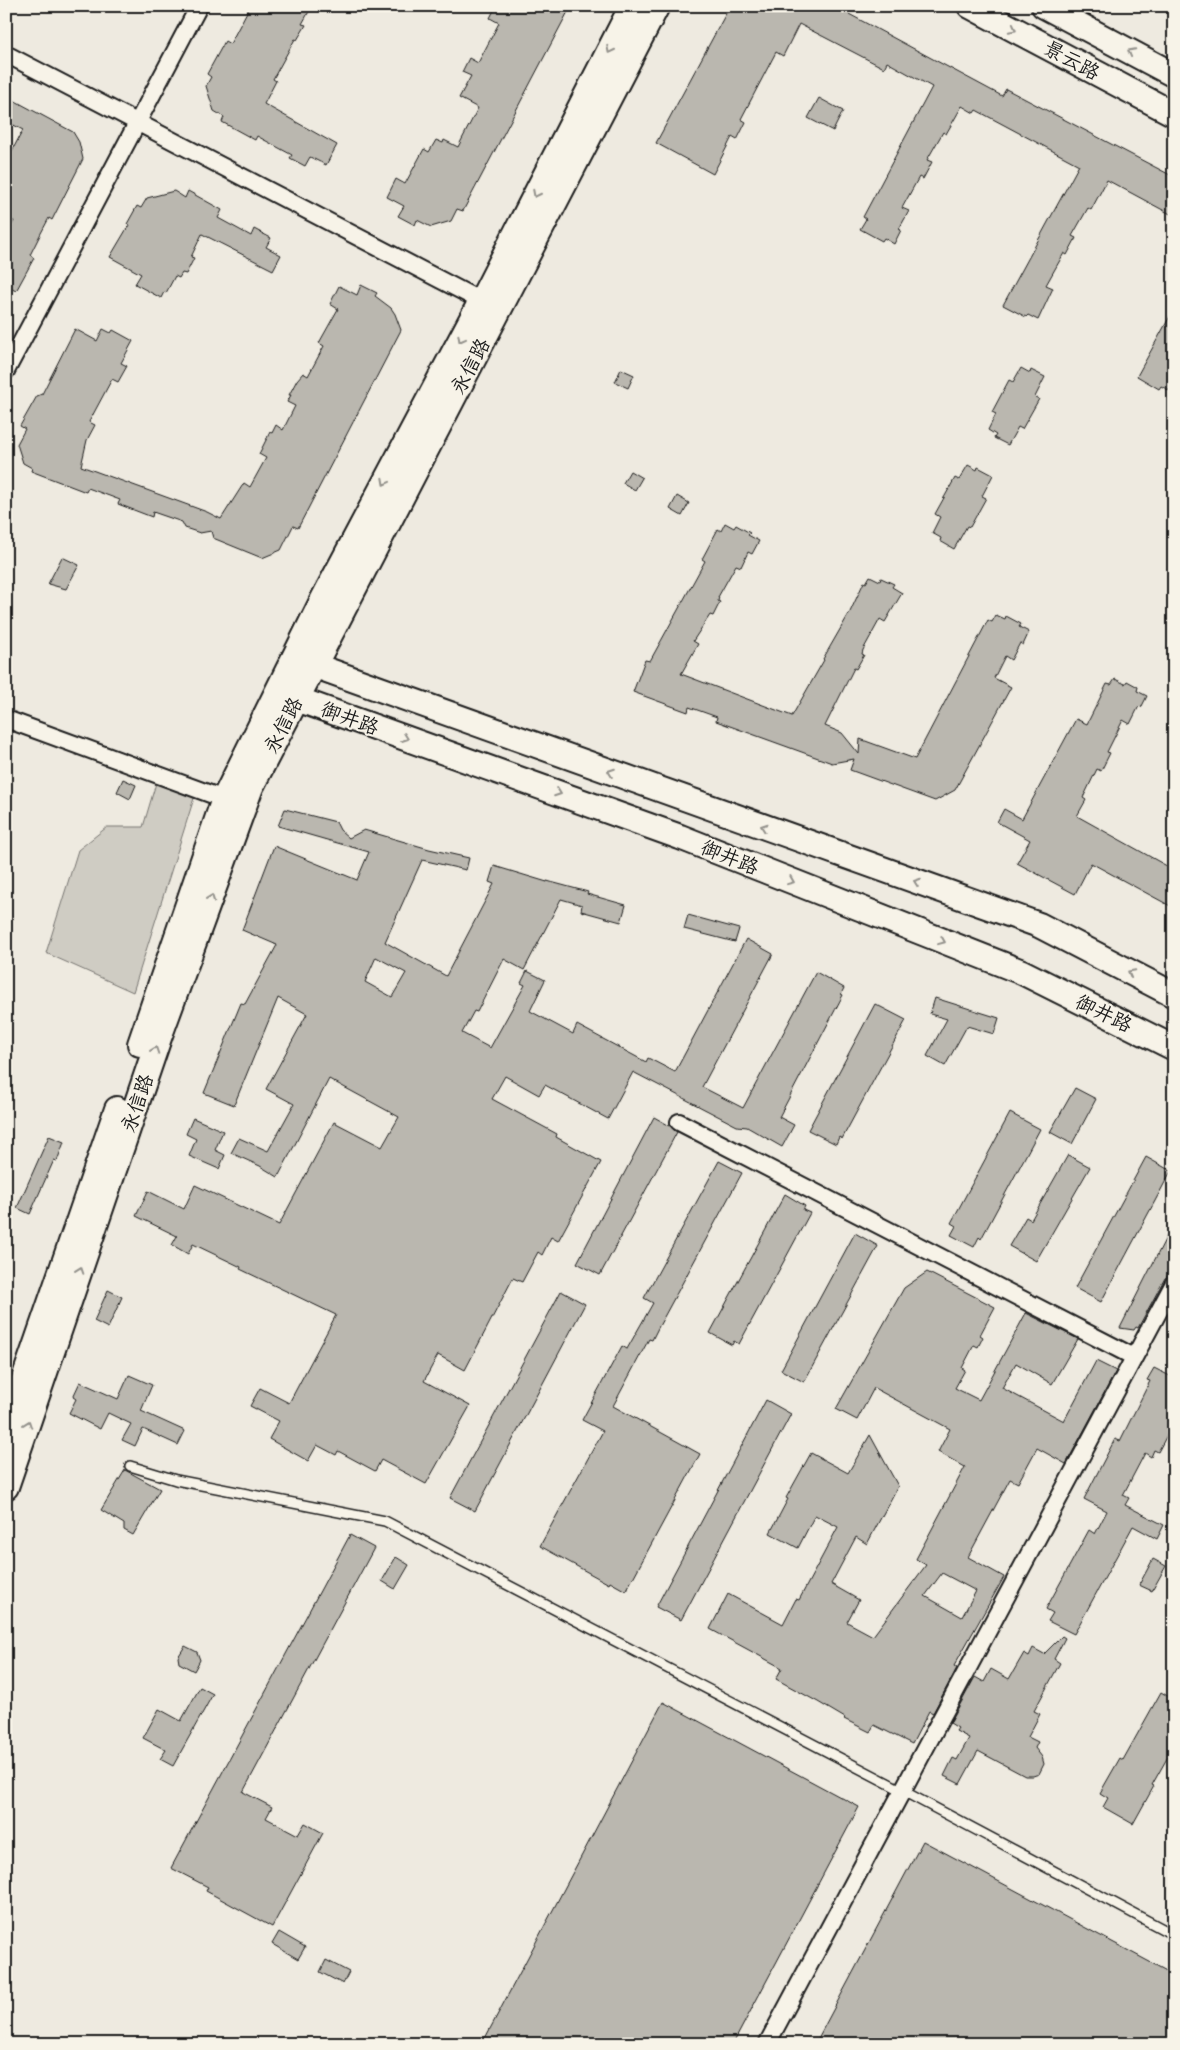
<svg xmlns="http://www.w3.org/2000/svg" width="1180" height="2050" viewBox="0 0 1180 2050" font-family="'Indie Flower','LXGW WenKai TC',sans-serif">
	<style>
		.green { fill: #cfccc3; stroke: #767470 }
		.building { fill: #bab7af; stroke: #1c1c1c; fill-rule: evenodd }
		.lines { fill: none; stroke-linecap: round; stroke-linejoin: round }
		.lane-casing { stroke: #1c1c1c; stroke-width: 12 }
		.street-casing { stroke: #1c1c1c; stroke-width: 20 }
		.secondary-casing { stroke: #1c1c1c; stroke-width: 28 }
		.lane { stroke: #f7f3e8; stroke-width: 9 }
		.street { stroke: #f7f3e8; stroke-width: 16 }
		.secondary { stroke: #f7f3e8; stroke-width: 24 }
		.oneway { stroke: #94928c }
		.labels { text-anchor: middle; stroke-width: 4; stroke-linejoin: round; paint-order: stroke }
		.street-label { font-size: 20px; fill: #1c1c1c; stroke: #f7f3e8 }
	</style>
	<rect width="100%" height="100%" fill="#eeeae0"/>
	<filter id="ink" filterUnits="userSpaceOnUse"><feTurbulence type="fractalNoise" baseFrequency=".02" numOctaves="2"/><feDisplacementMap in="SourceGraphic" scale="10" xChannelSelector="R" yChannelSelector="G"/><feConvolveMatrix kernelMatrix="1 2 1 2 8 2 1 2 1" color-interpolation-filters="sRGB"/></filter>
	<g filter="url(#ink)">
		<!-- green -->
		<path class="green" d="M156 783 195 795 133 992 46 953 78 850 107 827H143Z"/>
		<!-- building -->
		<path class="building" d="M250 6H312L302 24 306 25 297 40 295 39 273 79 276 81 264 104 337 145 326 165 310 157 305 166 290 158 292 155 257 136 255 140 222 122 224 117 214 111 206 86 211 77 207 74 225 41 230 44Z
			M496 6H571L463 211 457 209 451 221 431 227 417 220 415 225 398 216 404 206 387 197 396 179 405 184 424 149 429 152 436 140 443 143 444 140 458 147 478 108 459 98 471 76 462 72 469 58 478 63 499 23 490 18Z
			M730 6H834L1002 96 1006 89 1174 177V216L1107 180 1091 210 1088 208 1072 236 1076 238 1067 255 1064 253 1046 285 1053 288 1038 320 1028 315 1026 317 1003 305 1079 165 976 110 974 113 962 106 946 134 943 132 927 160 932 162 923 179 919 177 902 208 909 211 899 229 901 230 894 244 884 238 882 241 860 229 866 219 863 217 932 87 887 62 884 68 799 24 783 56 776 52 741 119 746 122 737 140 732 137 713 174 656 143Z
			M6 96 73 132 79 142 83 159 52 220 49 218 40 235 30 255 34 258 16 291 6 286V235L14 221 6 217V162L23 130 6 121Z
			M819 98 843 111 833 131 808 118Z
			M174 191 185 198 188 191 222 210 218 218 251 236 254 229 271 238 266 247 281 255 273 270 202 234 191 257 194 258 186 274 182 273 179 278 175 276 166 293 164 292 161 298 135 284 141 274 110 257 129 225 127 224 137 206 141 208 147 198Z
			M361 285 377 293 375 296 391 308 395 314 401 330 298 528 293 526 281 550 262 558 213 538 211 531 200 533 185 528 182 522 153 512 152 517 118 504 120 500 88 488 86 492 31 471 32 468 23 463 17 444 25 429 20 426 37 396 42 394 75 329 97 341 103 329 111 333 113 330 133 341 121 363 127 366 118 382 112 379 89 422 95 425 87 440 81 466 207 512 221 519 244 483 250 487 266 458 259 454 270 432 272 433 276 425 283 430 295 406 287 402 291 395H289L297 380 303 373 308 376 324 346 319 343 338 309 330 304 339 286 357 295Z
			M1174 309V393L1161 386 1159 389 1137 376Z
			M1021 368 1030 373 1031 370 1045 377 1035 397 1039 399 1022 429 1018 427 1008 445 994 438 996 435 988 430 996 414 992 412 1009 380 1013 382Z
			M621 369 634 375 628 388 615 382Z
			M968 465 977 470 978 467 993 475 982 496 986 498 970 527 967 526 954 549 940 541 941 538 932 533 940 517 935 514 955 478 959 480Z
			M630 471 642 478 635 490 623 483Z
			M677 496 689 503 682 516 670 509Z
			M725 523 734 528 736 525 750 533 748 535 759 541 752 554 748 552 741 567 736 565 718 597H719L718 601 720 602 713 616 710 615 693 641 698 644 681 674 792 716 824 660 823 659 850 612 864 582 866 583 870 576 880 581 881 578 894 584 892 587 902 593 885 622 880 619 863 650 862 654 864 655 856 669 854 668 825 726 842 733 859 754 860 739 915 759 988 620 992 622 996 615 1005 619 1006 616 1021 624 1019 627 1029 632 1023 645 1020 643 1011 660 1005 656 994 678 1011 687 955 790 935 801 850 770 854 759 832 763 716 721 717 717 689 707 688 712 633 692 645 660 650 661 705 561 702 559 718 529 721 531Z
			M62 557 79 565 66 589 48 584Z
			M1115 679 1125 684 1127 681 1138 687 1137 691 1147 696 1141 708 1139 706 1130 724 1123 720 1107 752 1110 753 1101 771 1097 769 1083 798 1086 800 1077 816 1174 870V908L1091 863 1075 894 1017 863 1030 840 997 822 1004 809 1022 819 1076 719 1087 724 1107 684 1111 685Z
			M123 779 136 785 130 799 117 792Z
			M285 809 336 822 340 830 349 838 364 830 429 849 469 858 466 870 422 860 385 942 446 976 494 884 489 882 494 866 547 882V881L588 892 587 894 626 905 621 922 581 911 582 905 561 899 524 970 504 959 477 1012 474 1011 462 1033 490 1048 525 985 521 983 527 971 545 980 530 1011 573 1034 577 1025 646 1062 648 1058 675 1072 746 939 773 954 702 1087 743 1108 816 972 844 988 841 994 843 995 779 1117 794 1125 782 1147 747 1127 737 1126 633 1072 608 1119 545 1085 539 1095 505 1076 492 1099 557 1134 556 1137 601 1162 558 1241 551 1237 542 1255 538 1252 522 1282 513 1278 465 1370 438 1355 424 1381 470 1406 426 1484 381 1460 375 1471 338 1451 336 1455 317 1445 308 1461 269 1439 279 1421 250 1406 260 1388 289 1403 336 1315 240 1269 241 1267 193 1244 188 1254 172 1245 177 1236 136 1216 148 1191 184 1209 195 1185 279 1225 334 1122 382 1147 399 1117 329 1079 278 1177 260 1166 231 1153 239 1138 268 1151 294 1104 266 1089 307 1014 278 998 234 1105 204 1093 241 1003 245 1004 277 945 242 930 274 846 357 880 369 852 278 826ZM376 957 406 973 392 997 365 982Z
			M688 915 739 929 735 942 684 929Z
			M935 998 999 1018 994 1034 967 1026 945 1066 927 1056 947 1019 930 1014Z
			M875 1004 906 1020 842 1139 839 1137 836 1144 808 1130Z
			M1075 1088 1096 1099 1072 1144 1050 1132Z
			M1010 1113 1040 1129 981 1239 979 1237 974 1247 951 1235 956 1226 951 1223Z
			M654 1117 670 1126 677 1132 600 1275 577 1263Z
			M193 1118 223 1131 215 1150 225 1155 219 1169 189 1156 196 1139 186 1134Z
			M49 1136 64 1142 57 1161 54 1160 30 1214 17 1208Z
			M1068 1155 1090 1167 1036 1261 1009 1246 1026 1217 1031 1220Z
			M1146 1157 1171 1171 1101 1302 1075 1288Z
			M719 1161 742 1173 658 1328 652 1340 649 1339 613 1406 700 1454 626 1591 610 1582 609 1584 540 1546 603 1431 582 1420 622 1346 627 1349 653 1303 644 1298Z
			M785 1194 805 1206 803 1210 810 1213 739 1344 734 1341 732 1345 710 1333Z
			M1174 1222V1273L1165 1278 1138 1328 1136 1327 1134 1330 1120 1328Z
			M855 1233 878 1246 804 1382 781 1370Z
			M927 1272 995 1307 980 1335 983 1337 978 1347 974 1345 962 1368 965 1370 955 1388 979 1400 1026 1313 1078 1339 1052 1384 1016 1363 1002 1388 1064 1421 1096 1361 1116 1371 1066 1464 1037 1448 1018 1483 1010 1479 968 1557 1004 1577 954 1666 957 1668 933 1713 929 1711 912 1744 874 1725 870 1732 844 1719 845 1718 818 1702 776 1679 782 1668 710 1629 728 1594 783 1624 796 1599 799 1600 838 1527 815 1515 798 1548 770 1533 788 1499 786 1498 811 1453 848 1473 870 1435 898 1486 867 1544 856 1537 831 1584 859 1600 847 1622 873 1636 926 1565 916 1559 965 1467 938 1452 950 1429 874 1388 857 1420 836 1409 904 1288ZM942 1573 976 1591 962 1617 925 1596Z
			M108 1290 122 1297 108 1328 94 1321Z
			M561 1291 585 1304 475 1511 450 1498Z
			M1154 1368 1174 1378V1422L1158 1452 1154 1450 1151 1457 1145 1453 1123 1495 1129 1498 1125 1505 1164 1525 1157 1539 1133 1526 1074 1634 1048 1621 1053 1613 1046 1609 1089 1530 1095 1534 1107 1511 1084 1499 1115 1439 1120 1441 1150 1381 1147 1380Z
			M129 1375 152 1385 141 1411 185 1431 178 1445 143 1429 135 1446 122 1440 131 1424 108 1413 100 1429 69 1413 76 1399 73 1397 80 1382 118 1399Z
			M766 1400 791 1414 681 1620 656 1607Z
			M125 1470 160 1489 133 1535 124 1530V1524L101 1510Z
			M350 1535 374 1548 243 1792 272 1807 266 1818 298 1835 305 1823 323 1833 272 1927 206 1891 208 1887 171 1868Z
			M396 1557 409 1565 395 1589 382 1581Z
			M1153 1559 1166 1566 1152 1591 1139 1585Z
			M1062 1636 1065 1638 1054 1659 1060 1663 1034 1711 1040 1714 1028 1737 1038 1742 1035 1748 1042 1757 1044 1764 1039 1774 1033 1776H1025L978 1751 960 1784 944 1776 953 1758 957 1760 969 1738 956 1731 958 1728 950 1723 975 1677 984 1682 991 1669 1009 1679 1024 1653 1029 1656 1033 1648 1044 1654Z
			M185 1646 197 1652 200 1660 194 1671 179 1663 178 1657Z
			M200 1687 213 1694 173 1766 160 1759 166 1750 143 1738 159 1709 181 1721Z
			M1161 1692 1174 1700V1746L1152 1785 1154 1786 1133 1824 1103 1807 1108 1798 1100 1793 1120 1758 1123 1760Z
			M663 1702 859 1807 733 2044H482Z
			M923 1841 1174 1975V2044H815Z
			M279 1932 305 1947 298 1959 272 1944Z
			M326 1960 349 1972 343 1984 320 1972Z"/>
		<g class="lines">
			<defs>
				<path id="lane" d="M130 1466 176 1480 385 1521 903 1791 1174 1935"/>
				<path id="street" d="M6 54 481 301
					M6 371 199 6
					M6 719 224 799
					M679 1122 1134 1357
					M767 2044 1174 1283"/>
				<path id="secondary" d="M970 6 1174 114
					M1044 6 1174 75
					M299 660 1039 925 1174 995
					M283 694 680 837 1022 972 1174 1048
					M140 1044 224 799 324 597 481 301 632 6
					M6 1431 117 1109
					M6 1487 160 1035 251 787 657 6"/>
			</defs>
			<!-- lane casing -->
			<use href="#lane" class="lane-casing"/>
			<!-- street casing -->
			<use href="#street" class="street-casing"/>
			<!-- secondary casing -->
			<use href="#secondary" class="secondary-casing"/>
			<!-- lane -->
			<use href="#lane" class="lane"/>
			<!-- street -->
			<use href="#street" class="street"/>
			<!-- secondary -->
			<use href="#secondary" class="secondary"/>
		</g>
		<!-- one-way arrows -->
		<defs><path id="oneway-chevron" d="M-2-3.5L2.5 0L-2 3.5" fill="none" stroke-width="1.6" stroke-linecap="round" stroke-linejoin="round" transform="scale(1.25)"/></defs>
		<g class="oneway">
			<use href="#oneway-chevron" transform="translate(1013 29) rotate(28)"/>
			<use href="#oneway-chevron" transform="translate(610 50) rotate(117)"/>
			<use href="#oneway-chevron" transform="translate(1131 52) rotate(-152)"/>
			<use href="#oneway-chevron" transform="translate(536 194) rotate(117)"/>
			<use href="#oneway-chevron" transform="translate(461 339) rotate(118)"/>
			<use href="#oneway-chevron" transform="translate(385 482) rotate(118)"/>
			<use href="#oneway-chevron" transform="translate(405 738) rotate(20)"/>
			<use href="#oneway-chevron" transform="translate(611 772) rotate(-160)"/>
			<use href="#oneway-chevron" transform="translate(558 793) rotate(20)"/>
			<use href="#oneway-chevron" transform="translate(764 827) rotate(-160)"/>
			<use href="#oneway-chevron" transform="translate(791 881) rotate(22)"/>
			<use href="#oneway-chevron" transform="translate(917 882) rotate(-160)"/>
			<use href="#oneway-chevron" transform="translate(211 898) rotate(-70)"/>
			<use href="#oneway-chevron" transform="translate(942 941) rotate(22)"/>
			<use href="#oneway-chevron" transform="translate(1131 973) rotate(-152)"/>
			<use href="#oneway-chevron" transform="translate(155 1050) rotate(-71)"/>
			<use href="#oneway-chevron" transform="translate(80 1270) rotate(-71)"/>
			<use href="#oneway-chevron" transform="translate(28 1424) rotate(-71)"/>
		</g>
	</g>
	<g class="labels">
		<!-- street labels -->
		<g class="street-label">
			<text transform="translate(1072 60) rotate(28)" y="7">景云路</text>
			<text transform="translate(470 366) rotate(-62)" y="7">永信路</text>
			<text transform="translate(350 718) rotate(20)" y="7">御井路</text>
			<text transform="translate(283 725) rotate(-63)" y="7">永信路</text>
			<text transform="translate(730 857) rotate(22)" y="7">御井路</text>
			<text transform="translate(1104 1013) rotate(26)" y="7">御井路</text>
			<text transform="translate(137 1103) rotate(-71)" y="7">永信路</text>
		</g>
	</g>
	<!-- margin -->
	<rect width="1180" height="2050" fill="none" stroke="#f7f3e8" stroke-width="25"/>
	<rect x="12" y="12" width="1155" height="2025" fill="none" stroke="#1c1c1c" stroke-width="2" filter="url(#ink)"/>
</svg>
